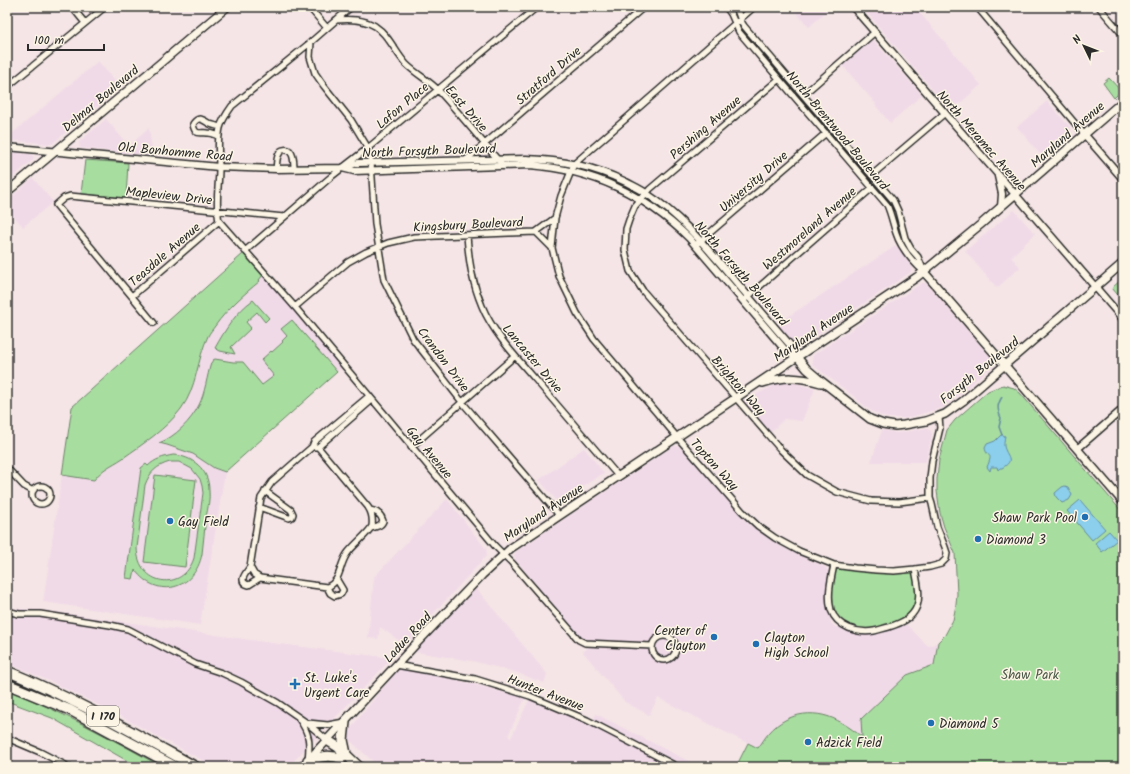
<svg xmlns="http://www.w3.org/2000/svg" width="1130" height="774" viewBox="0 0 1130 774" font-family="Kalam,sans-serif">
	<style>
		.built { fill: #f0dae7 }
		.green { fill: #a8dda0; stroke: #6a8466; fill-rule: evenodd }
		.water { fill: #8bcfec; stroke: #658d9f }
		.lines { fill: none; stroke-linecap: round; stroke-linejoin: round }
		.stream { stroke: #658d9f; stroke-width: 1.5 }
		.minor-casing { stroke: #2b2b2b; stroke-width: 8 }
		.tertiary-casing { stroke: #2b2b2b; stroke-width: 9 }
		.secondary-casing { stroke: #2b2b2b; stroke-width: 10 }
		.motorway-casing { stroke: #2b2b2b; stroke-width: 12 }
		.minor { stroke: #fcf5e5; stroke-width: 5 }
		.tertiary { stroke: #fcf5e5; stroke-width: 6 }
		.secondary { stroke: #fcf5e5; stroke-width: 7 }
		.motorway { stroke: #fcf5e5; stroke-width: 9 }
		.poi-dot { fill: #1f6fb2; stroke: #fcf5e5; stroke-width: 1.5 }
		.labels { text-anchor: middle; stroke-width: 3; stroke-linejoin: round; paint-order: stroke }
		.shield { fill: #fcf5e5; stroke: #6a6863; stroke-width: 1 }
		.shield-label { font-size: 12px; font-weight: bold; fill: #2b2b2b }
		.street-label { font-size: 13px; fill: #2b2b2b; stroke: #fcf5e5 }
		.poi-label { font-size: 13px; fill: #2b2b2b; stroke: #fcf5e5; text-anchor: start }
		.park-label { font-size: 13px; fill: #4a5848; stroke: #fcf5e5 }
	</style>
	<rect width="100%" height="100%" fill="#f5e5e6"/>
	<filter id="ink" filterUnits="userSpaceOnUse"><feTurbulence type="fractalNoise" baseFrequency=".025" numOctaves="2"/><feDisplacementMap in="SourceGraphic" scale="8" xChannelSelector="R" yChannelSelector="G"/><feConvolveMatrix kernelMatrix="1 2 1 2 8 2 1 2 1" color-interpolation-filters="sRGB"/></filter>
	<g filter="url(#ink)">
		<!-- built -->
		<path class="built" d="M796 7H831L809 27 793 9Z
			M862 7H915L981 85 951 111Z
			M873 40 922 95 890 123 875 105 876 104 842 65 870 41Z
			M98 61 120 87 53 143 50 144 7 140V138Z
			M1047 101 1070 127 1072 134 1071 137 1045 160 1017 127Z
			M106 119 129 146 149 128 153 156 80 148 79 143 80 141Z
			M7 152 30 154 33 156 34 158 33 160 7 182Z
			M33 178 53 202 23 227 7 208V201Z
			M1014 210 1035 234 1011 257 1020 267 997 288 965 251Z
			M894 247H898L912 267 911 272 800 346 794 344 777 324Z
			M244 253 341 368 225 472 200 625 43 602 72 407Z
			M922 283H926L992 359 993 365 954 399 942 408 907 418H887L877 414 867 408 852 395 813 365 812 361 813 355Z
			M779 383H794L815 389 802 421 784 419 771 432 743 401Z
			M926 428 931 431 932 435 926 462H871L882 430 897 433 904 432Z
			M674 446H678L682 449 735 509 749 524 780 546 825 567 828 571 826 595 829 611 831 623 835 627H840L848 631 864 635 879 634 905 625H907L927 645 929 646 938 642 935 665 907 675 863 737 758 748 737 738 658 698 649 715 625 702 583 652 589 647 515 559 514 555 517 551Z
			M584 448 604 473 558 502 539 480Z
			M447 499 486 549 487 555 405 645 380 627 378 639 368 638 374 577Z
			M476 588 547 674 544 683 515 672 472 661 415 652Z
			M7 608 42 610 272 643 392 658 288 767H215L116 714 54 683 7 663Z
			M400 670H407L469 683 525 698 508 736 511 738 529 700 575 717 590 726 596 714 700 767H379L345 736 361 715 396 672Z"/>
		<!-- green -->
		<path class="green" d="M1109 78 1121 91 1114 98 1103 83Z
			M85 160 128 163 126 198 81 194Z
			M244 253 263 275 259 280 260 281C243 295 228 308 215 326 213 329 210 332 208 336 197 359 197 388 181 409 166 429 143 444 123 458 111 466 103 468 94 480L62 475 72 407Z
			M1123 278V301L1112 288Z
			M253 300 269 318 265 322 257 312 246 322 251 328 231 347 235 354 220 351 215 348C225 330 236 312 253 300Z
			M292 320 337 372 225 472 214 468 193 454 167 445 159 443C175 437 191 421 199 405 205 393 207 376 211 363L213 360 215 359 233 362H243L262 385 274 376 261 360 271 351 272 352 283 342 282 341 287 336 281 329Z
			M1003 385 1014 388 1020 393 1123 513V767H736L748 743 758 748C762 743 765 737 769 733 788 711 818 708 842 723 849 727 856 732 862 737L861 719 907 675 934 665 938 642 945 635 953 620 956 605 957 594 955 553 944 527 940 513 937 491V479L939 460 947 430 955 420 988 391Z
			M173 455C192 456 209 469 209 490 210 499 208 508 206 517 205 529 203 542 202 554 195 590 157 600 135 570L133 579 126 578 141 468 146 464 148 466C155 459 163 457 173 455ZM170 462H179L192 469 200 479 202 486 203 493 194 558C183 593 138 586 137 548L145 485C150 472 156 466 170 462Z
			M155 475 196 480 185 567 144 562Z
			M834 565 855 568 915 569 919 593 915 609 900 623 864 631 841 624 830 603Z
			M7 690C61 711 112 739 162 767H138L52 718 7 701Z
			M320 760 341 761 348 767H310Z"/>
		<!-- water -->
		<path class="water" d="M1001 435H1003L1005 436C1004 440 1004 443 1004 446 1006 456 1016 460 1002 468H1000L998 470 997 467H991L990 471 987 467C994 451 987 459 985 448L987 444 995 441Z
			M1065 486 1068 487 1072 495 1069 500 1062 503 1056 497 1055 493 1062 487Z
			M1080 500 1105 529 1092 540 1067 511Z
			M1109 531 1117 540 1102 552 1095 543Z"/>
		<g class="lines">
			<!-- stream -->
			<path class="stream" d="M1002 435 999 427 1001 418C997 409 997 405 1002 397"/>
			<defs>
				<path id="minor" d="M72 7 85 23
					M309 7 327 28
					M726 7 731 14 739 32 887 205C891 214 893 224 896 233 901 249 912 261 924 272
					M736 7 741 21 744 26 893 200 898 211 905 238 911 249 918 257 923 269
					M977 7 1084 134
					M1099 7 1123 35
					M336 20C350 19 363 19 375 26 389 35 395 52 406 64 416 74 430 81 439 91 461 115 482 141 503 166
					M311 42 310 57 315 73 324 86 351 120 368 148 371 162 375 224 384 280 413 339 462 402 559 515
					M779 79 650 189 635 206 629 220 626 229 625 250 630 271 643 291 781 450 807 475 837 492 871 501 899 502 930 498
					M7 87 105 7
					M803 95 875 32
					M219 136C216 135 212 133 208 133 199 132 195 136 193 124 199 115 203 120 210 124 213 125 217 126 220 127
					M466 160 644 7
					M276 169C277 165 276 158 279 154 280 152 281 150 283 150 294 147 294 163 294 169
					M872 175 945 113
					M219 221 295 307 495 546 512 563 579 640 585 643 652 646
					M536 232 552 248 559 276 577 313 594 339 677 437 742 511 758 526 775 538 799 551 834 565 855 568 876 570 894 571 915 569 930 567 941 564 946 559 947 553 945 547 937 527 932 504 930 498V478L932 461 940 428 939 417
					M467 236C469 262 472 282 482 306 493 333 517 358 535 379 563 412 591 444 618 476
					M698 243 826 133
					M552 248 555 218
					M245 251 332 176 368 148 537 7
					M132 296 219 221C215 203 219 186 219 168 219 155 217 141 220 128 222 120 227 113 232 106L311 42 351 7
					M743 301 872 188
					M295 307 348 262 366 252 388 243 414 237 536 232 555 218 561 196 574 164 754 7
					M154 323 56 205 64 198 70 196 284 217
					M315 447H318L372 400
					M318 447 368 507C372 513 373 519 372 526 370 532 352 546 347 554 339 565 341 582 327 587L260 578 254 574 250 567 260 504 261 498 272 482 312 447 314 442 369 396
					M411 447 515 356
					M7 468 24 486 33 491
					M32 495a9 9 0 1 1 18 0a9 9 0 1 1-18 0Z
					M259 507 289 518 292 517 293 514 291 510 265 491
					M370 510C376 511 381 514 383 521 381 526 376 527 371 528
					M834 565C831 579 827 596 831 610 837 627 858 634 874 631 879 630 884 628 889 627 901 623 912 619 917 606 921 595 917 581 915 569
					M250 567C246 573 237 582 249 585L260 578
					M327 587 330 593 335 596 341 594 343 590 337 580
					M7 611 19 614H40L110 625 128 629 195 664 222 673 241 682 278 703 307 723 327 740
					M652 648a12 12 0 1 1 24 0a12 12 0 1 1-24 0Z
					M396 665 475 679 530 696 587 720 678 767
					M299 719C310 734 310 743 308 760
					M308 723 328 725 344 722
					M7 738 40 752 69 767"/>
				<path id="tertiary" d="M853 7 1123 319
					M1084 134 1123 179
					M7 147 219 167 276 169 342 168 354 171 530 165C593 170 644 194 689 238L786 351 797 357
					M342 168 358 163 526 159C562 160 593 166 626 182 633 186 641 189 647 194 678 214 702 242 726 270 747 295 769 321 791 346L797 357
					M998 176 1002 194 1001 207
					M1077 449 1123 409"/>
				<path id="secondary" d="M7 192 227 7
					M924 272 1123 502
					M797 357 807 369 820 380 870 419 883 424 895 426 904 425 926 421 945 414 963 401 1123 263
					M763 383C785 376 799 377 821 383
					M302 767 413 647 482 575 511 548 917 277 980 225 1123 101"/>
				<path id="motorway" d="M7 671C73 698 134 733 196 767
					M7 684 70 710 176 767
					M345 722 343 740 346 754
					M327 740 338 747 359 767
					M308 760C320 757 329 754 342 759"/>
			</defs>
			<!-- minor casing -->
			<use href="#minor" class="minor-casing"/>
			<!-- tertiary casing -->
			<use href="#tertiary" class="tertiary-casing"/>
			<!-- secondary casing -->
			<use href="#secondary" class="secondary-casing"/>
			<!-- motorway casing -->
			<use href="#motorway" class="motorway-casing"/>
			<!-- minor -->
			<use href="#minor" class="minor"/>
			<!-- tertiary -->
			<use href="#tertiary" class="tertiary"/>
			<!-- secondary -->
			<use href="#secondary" class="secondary"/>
			<!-- motorway -->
			<use href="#motorway" class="motorway"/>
		</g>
	</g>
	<!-- markers -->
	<g class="poi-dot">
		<circle cx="1085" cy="517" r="4"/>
		<circle cx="170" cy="521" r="4"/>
		<circle cx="978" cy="539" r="4"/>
		<circle cx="714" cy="637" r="4"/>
		<circle cx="756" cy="644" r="4"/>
		<path d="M293 678h4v4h4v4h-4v4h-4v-4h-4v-4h4z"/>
		<circle cx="931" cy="723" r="4"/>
		<circle cx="808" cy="742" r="4"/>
	</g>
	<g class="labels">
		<!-- shield labels -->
		<rect class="shield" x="87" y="706" width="32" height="20" rx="3"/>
		<g class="shield-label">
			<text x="103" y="720">I 170</text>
		</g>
		<!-- street labels -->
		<g class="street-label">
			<text transform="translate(548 75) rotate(-41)" y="5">Stratford Drive</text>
			<text transform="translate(100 98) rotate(-40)" y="5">Delmar Boulevard</text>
			<text transform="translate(402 105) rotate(-40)" y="5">Lafon Place</text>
			<text transform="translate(467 108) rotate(49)" y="5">East Drive</text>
			<text transform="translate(705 127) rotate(-41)" y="5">Pershing Avenue</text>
			<text transform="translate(838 130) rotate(50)" y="5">North Brentwood Boulevard</text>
			<text transform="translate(1067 134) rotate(-41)" y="5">Maryland Avenue</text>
			<text transform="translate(982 140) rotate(49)" y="5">North Meramec Avenue</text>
			<text transform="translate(429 150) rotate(-2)" y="5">North Forsyth Boulevard</text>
			<text transform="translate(175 151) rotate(5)" y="5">Old Bonhomme Road</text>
			<text transform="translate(753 181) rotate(-41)" y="5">University Drive</text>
			<text transform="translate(169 195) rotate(6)" y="5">Mapleview Drive</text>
			<text transform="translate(468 224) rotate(-3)" y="5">Kingsbury Boulevard</text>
			<text transform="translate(809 228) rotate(-41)" y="5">Westmoreland Avenue</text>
			<text transform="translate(164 254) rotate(-41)" y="5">Teasdale Avenue</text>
			<text transform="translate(742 273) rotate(49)" y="5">North Forsyth Boulevard</text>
			<text transform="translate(813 332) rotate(-34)" y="5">Maryland Avenue</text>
			<text transform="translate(533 358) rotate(50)" y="5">Lancaster Drive</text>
			<text transform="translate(444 359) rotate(53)" y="5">Crandon Drive</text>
			<text transform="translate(979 370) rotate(-39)" y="5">Forsyth Boulevard</text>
			<text transform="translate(739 385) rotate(49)" y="5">Brighton Way</text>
			<text transform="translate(430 452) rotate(50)" y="5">Gay Avenue</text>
			<text transform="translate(715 464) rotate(48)" y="5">Topton Way</text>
			<text transform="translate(543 512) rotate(-34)" y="5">Maryland Avenue</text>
			<text transform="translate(407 637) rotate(-47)" y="5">Ladue Road</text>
			<text transform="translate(546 692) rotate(21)" y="5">Hunter Avenue</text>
		</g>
		<!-- poi labels -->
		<g class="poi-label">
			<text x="1077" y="522" text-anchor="end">Shaw Park Pool</text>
			<text x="178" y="526">Gay Field</text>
			<text x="986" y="544">Diamond 3</text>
			<text x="706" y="635" text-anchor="end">Center of<tspan x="706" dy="15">Clayton</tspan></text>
			<text x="764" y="642">Clayton<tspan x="764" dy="15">High School</tspan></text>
			<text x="304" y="682">St. Luke's<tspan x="304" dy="15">Urgent Care</tspan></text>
			<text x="939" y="728">Diamond 5</text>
			<text x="816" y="747">Adzick Field</text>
		</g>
		<!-- park labels -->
		<g class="park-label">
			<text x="1030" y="679">Shaw Park</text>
		</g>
	</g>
	<!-- margin -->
	<rect width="1130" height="774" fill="none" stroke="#fcf5e5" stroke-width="24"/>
	<rect x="12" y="12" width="1106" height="750" fill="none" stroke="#2b2b2b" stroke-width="1.5" filter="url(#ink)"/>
	<!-- north arrow -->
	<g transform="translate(1084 46) rotate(313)" stroke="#fcf5e5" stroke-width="3" paint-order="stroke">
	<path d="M0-3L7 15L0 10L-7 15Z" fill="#2b2b2b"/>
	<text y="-6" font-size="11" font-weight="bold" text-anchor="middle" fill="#2b2b2b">N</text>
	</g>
	<!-- scale -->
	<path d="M28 44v6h76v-6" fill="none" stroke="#2b2b2b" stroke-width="2"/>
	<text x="34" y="44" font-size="12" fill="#2b2b2b" stroke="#fcf5e5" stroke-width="3" paint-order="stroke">100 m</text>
</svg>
